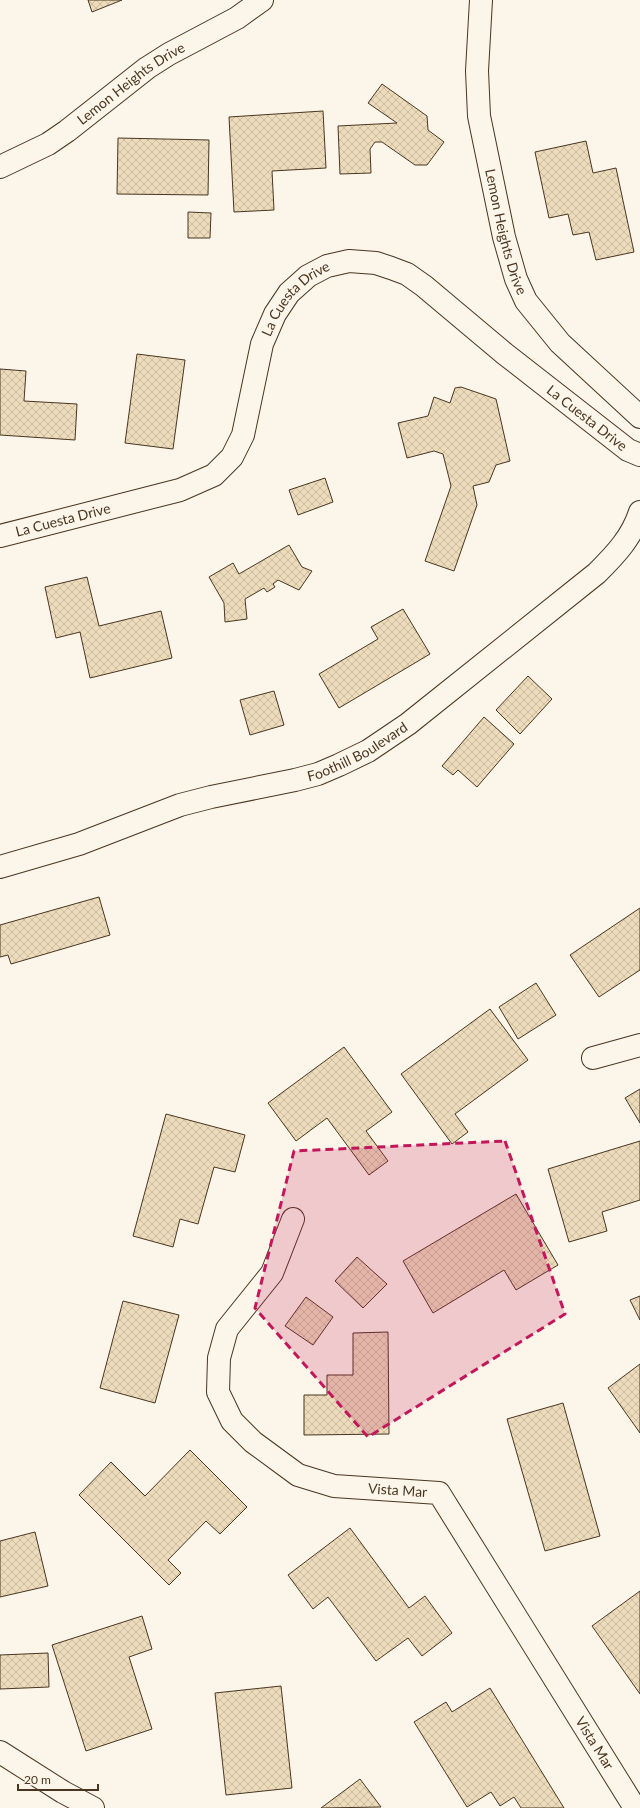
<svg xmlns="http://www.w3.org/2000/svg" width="640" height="1808" viewBox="0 0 640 1808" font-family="Lato,sans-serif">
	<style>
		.building { fill: url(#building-cross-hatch); stroke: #4a3520 }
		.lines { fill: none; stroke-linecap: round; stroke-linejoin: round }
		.minor-casing { stroke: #4a3520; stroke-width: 24 }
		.minor { stroke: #fbf6e9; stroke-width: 22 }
		.marked { fill: #c2185b; fill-opacity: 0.2; stroke: #c2185b; stroke-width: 3; stroke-dasharray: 8 5; stroke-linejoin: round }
		.labels { text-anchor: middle; stroke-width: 3; stroke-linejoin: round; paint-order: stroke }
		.street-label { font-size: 14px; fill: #4a3520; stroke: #fbf6e9 }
	</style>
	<defs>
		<pattern id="building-cross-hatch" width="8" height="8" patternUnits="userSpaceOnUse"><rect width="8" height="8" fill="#ecdcbc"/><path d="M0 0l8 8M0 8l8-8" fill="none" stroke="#ccbda1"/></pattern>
	</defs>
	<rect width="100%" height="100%" fill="#fbf6e9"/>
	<!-- building -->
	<path class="building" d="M88 0H122L92 12Z
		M382 84 427 116 428 130 444 142 427 165H415L382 142H375L370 149 371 173 340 174 338 126 397 123 368 103Z
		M323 111 326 168 272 171 274 210 234 212 229 117Z
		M118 138 209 140 208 195 117 194Z
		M586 141 593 173 616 168 634 252 596 260 589 232 573 235 568 214 549 218 535 152Z
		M188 212 211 213 210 238H188Z
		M137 354 185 360 173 449 125 443Z
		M0 369 26 371 24 401 77 404 75 440 0 435Z
		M461 387 496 399 510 461 496 465 489 482 473 486 477 505 454 571 425 561 451 486 443 454 434 451 407 458 398 423 428 416 434 397 450 403 455 388Z
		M325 478 333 502 298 515 289 490Z
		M289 545 302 567 312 571 299 590 278 580 273 584 275 587 267 592 264 588 245 599 247 619 225 622 224 603 209 577 233 563 239 574Z
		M87 577 99 626 161 611 172 658 90 678 80 632 56 638 45 587Z
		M403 609 430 654 339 708 319 674 378 639 371 627Z
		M528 676 552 699 520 734 496 710Z
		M274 691 284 725 250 735 240 700Z
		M484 717 514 744 477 787 458 770 453 775 442 766Z
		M99 897 110 935 11 964 8 955 0 957V925Z
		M640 908V970L599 997 570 955Z
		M536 983 556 1015 518 1039 499 1007Z
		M490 1009 528 1060 455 1114 468 1132 452 1144 401 1074Z
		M344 1047 392 1112 366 1131 388 1161 369 1175 327 1118 296 1141 268 1103Z
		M640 1089V1123L625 1098Z
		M166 1114 245 1135 235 1172 214 1167 198 1224 180 1219 173 1247 133 1236Z
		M640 1141V1200L602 1212 607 1231 569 1242 548 1169Z
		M516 1194 558 1265 516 1290 504 1270 433 1313 403 1261Z
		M357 1257 387 1284 363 1308 335 1281Z
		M640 1296V1320L630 1300Z
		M306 1297 333 1317 313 1345 285 1326Z
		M123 1301 179 1315 155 1403 100 1388Z
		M388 1332 389 1434 304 1435V1395H327V1375H353V1333Z
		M640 1364V1433L608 1388Z
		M563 1403 600 1536 545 1551 507 1419Z
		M190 1450 247 1507 220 1534 206 1521 168 1560 181 1573 169 1585 79 1495 111 1462 145 1496Z
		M350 1528 409 1608 425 1596 452 1633 422 1656 408 1638 376 1661 328 1597 313 1609 288 1575Z
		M35 1532 48 1586 0 1597V1541Z
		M640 1591V1694L592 1626Z
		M142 1616 152 1649 129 1657 152 1729 86 1751 52 1645Z
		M48 1653 49 1687 0 1689V1655Z
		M281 1686 292 1788 226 1795 215 1693Z
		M490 1688 564 1808H521L514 1797 500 1806 491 1792 467 1807 414 1722 446 1702 452 1712Z
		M360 1779 381 1807 321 1808Z"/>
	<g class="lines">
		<defs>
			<g id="minor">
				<path id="s1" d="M481 0 477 71 479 116 504 237 516 279 526 301 560 343 640 417"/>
				<path id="s2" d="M0 167 48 144 67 131 147 68 169 54 237 18 262 0"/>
				<path id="s3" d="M0 536 180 490 214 475 232 457 243 435 262 344 275 314 289 293 308 276 327 266 349 261 376 263 391 268 407 274 424 286 505 354 628 450 640 455"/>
				<path id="s4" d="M0 867 79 844 180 805 211 797 295 780 318 774 339 765 368 751 408 724 597 573C616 554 632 537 640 512"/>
				<path d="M593 1058 640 1045"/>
				<path id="s5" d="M293 1219 272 1273 227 1329 219 1358 218 1392 232 1421 253 1442 298 1475 334 1486 439 1493 635 1808"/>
				<path d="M0 1752 63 1792 93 1808"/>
			</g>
		</defs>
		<!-- minor casing -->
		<use href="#minor" class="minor-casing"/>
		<!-- minor -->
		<use href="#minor" class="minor"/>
	</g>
	<!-- marked area -->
	<path class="marked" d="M505 1141 565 1314 368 1437 255 1308 294 1151Z"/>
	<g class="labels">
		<!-- street labels -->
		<g class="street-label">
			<text dy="5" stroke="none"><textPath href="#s2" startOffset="156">Lemon Heights Drive</textPath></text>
			<text dy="5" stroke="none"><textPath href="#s1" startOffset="235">Lemon Heights Drive</textPath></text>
			<text dy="5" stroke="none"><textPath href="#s3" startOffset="424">La Cuesta Drive</textPath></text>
			<text dy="5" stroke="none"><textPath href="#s3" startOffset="784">La Cuesta Drive</textPath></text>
			<text dy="5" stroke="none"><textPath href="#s3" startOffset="65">La Cuesta Drive</textPath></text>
			<text dy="5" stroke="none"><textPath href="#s4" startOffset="377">Foothill Boulevard</textPath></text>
			<text dy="5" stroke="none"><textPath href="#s5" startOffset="413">Vista Mar</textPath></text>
			<text dy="5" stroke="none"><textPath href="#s5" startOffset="749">Vista Mar</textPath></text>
		</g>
	</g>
	<!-- scale -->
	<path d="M18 1784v6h80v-6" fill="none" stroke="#4a3520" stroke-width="2"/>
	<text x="24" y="1784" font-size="12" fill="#4a3520" stroke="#fbf6e9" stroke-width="3" paint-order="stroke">20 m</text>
</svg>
